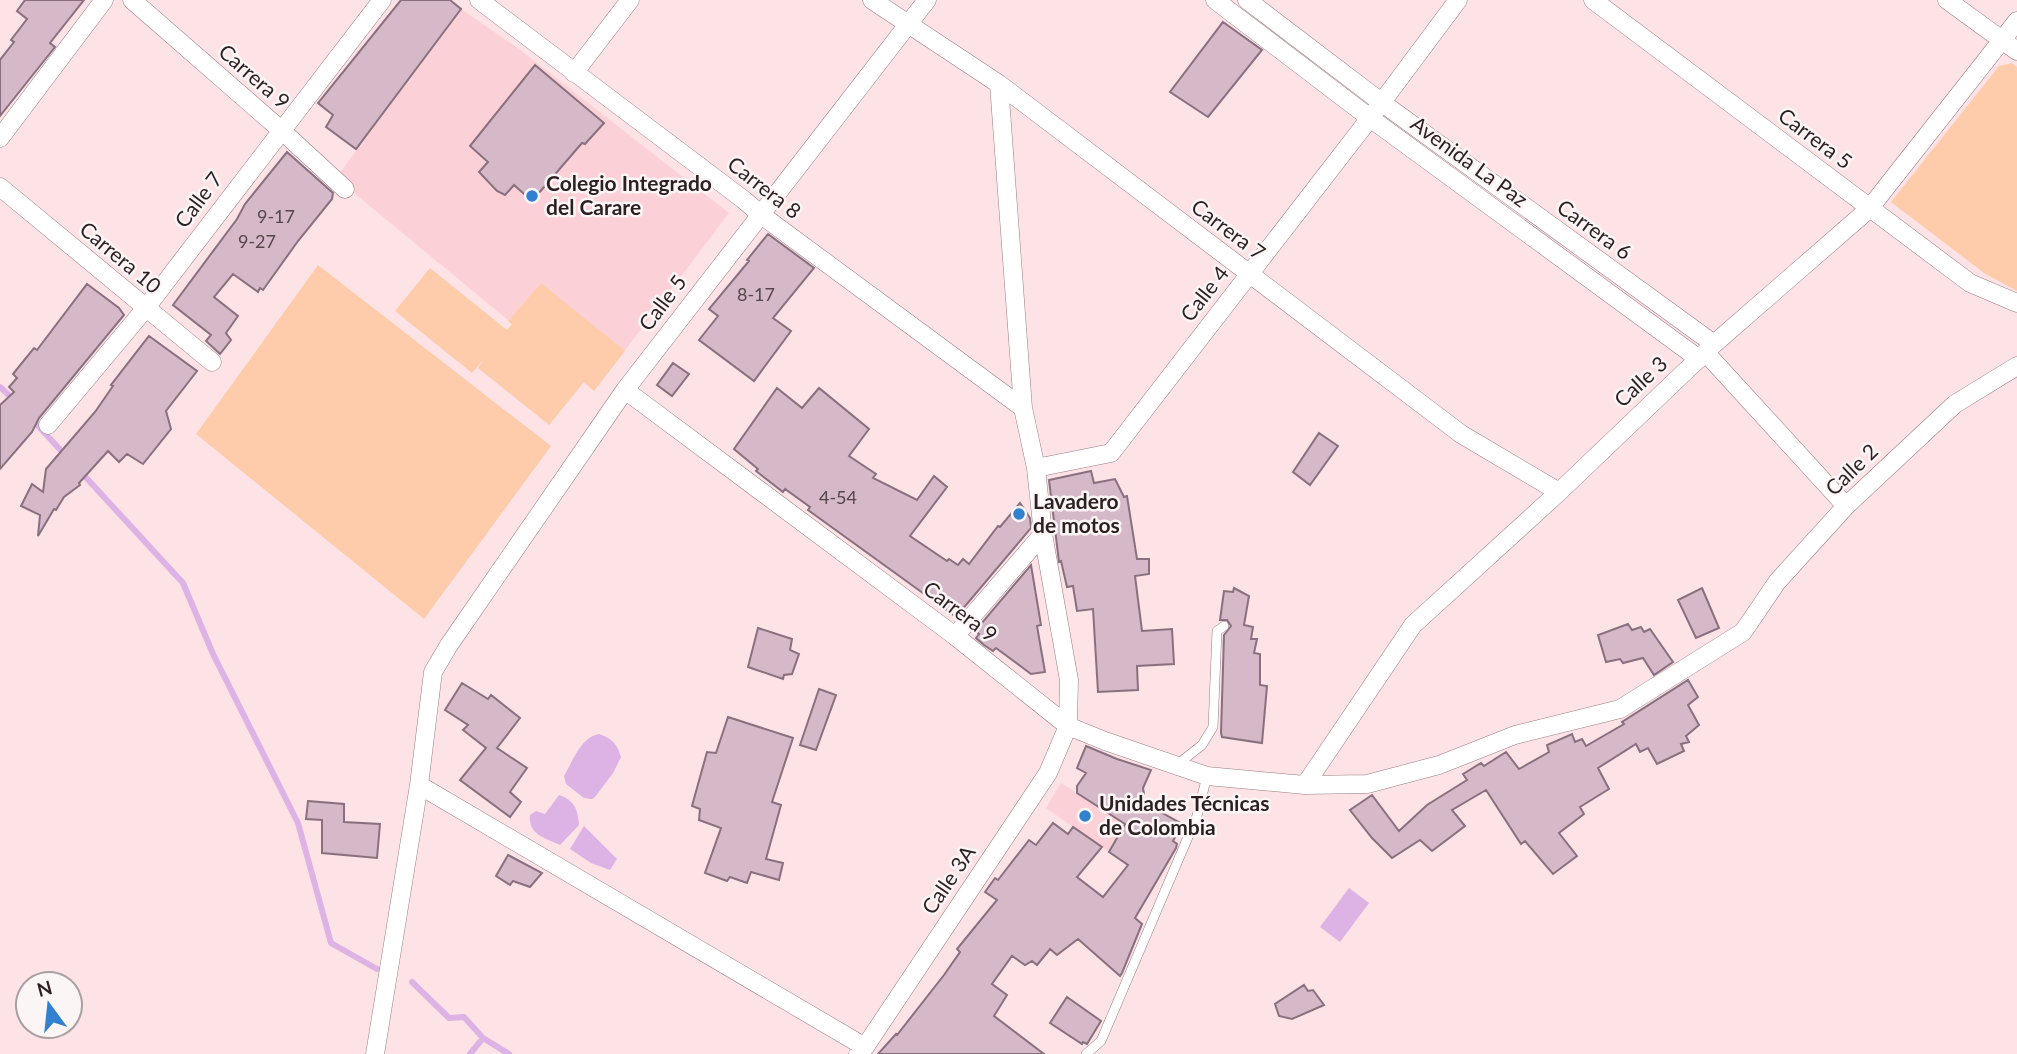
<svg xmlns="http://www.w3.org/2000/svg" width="2017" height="1054" viewBox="0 0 2017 1054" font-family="Lato,sans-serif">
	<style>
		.built { fill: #fbd1d7 }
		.green { fill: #feccab }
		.water { fill: #ddb2e5 }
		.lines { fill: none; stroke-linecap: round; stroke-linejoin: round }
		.stream { stroke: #ddb2e5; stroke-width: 6 }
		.building { fill: #d5b9c8; stroke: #89707e; stroke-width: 2 }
		.service-casing { stroke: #9a7c80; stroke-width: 10 }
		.minor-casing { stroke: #9a7c80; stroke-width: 19 }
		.service { stroke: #fff; stroke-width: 9 }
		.minor { stroke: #fff; stroke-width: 18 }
		.poi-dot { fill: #3181d0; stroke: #fcf5f6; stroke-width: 2.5 }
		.labels { text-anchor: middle; stroke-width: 5; stroke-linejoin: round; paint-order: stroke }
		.number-label { font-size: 18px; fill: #56464b }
		.street-label { font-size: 21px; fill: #2b1f21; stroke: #fcf5f6 }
		.poi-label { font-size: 21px; font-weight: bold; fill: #2b1f21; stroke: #fcf5f6; text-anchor: start }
	</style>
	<rect width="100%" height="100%" fill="#fde2e6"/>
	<!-- built -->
	<path class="built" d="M461 9 519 49 729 213 594 391 336 178Z
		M1061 783 1125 824 1109 852 1046 808Z"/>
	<!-- green -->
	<path class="green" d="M2012 63 2017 67V291L1984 273 1891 202 1999 66Z
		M318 265 551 446 424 619 196 434Z
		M430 268 507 330 512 324 508 321 541 283 625 351 594 391 584 382 549 425 478 368 484 359 472 373 395 311Z"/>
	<!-- water -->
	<path class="water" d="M599 734C612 739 617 743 621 757L613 773 595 797 592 799 584 798 566 784 564 776C573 761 581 737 599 734Z
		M559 795C574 800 578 809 579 825L560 845C545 838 528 835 530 815L536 811 545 814Z
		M584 826 617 859 610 870 591 863 570 849Z
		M1349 888 1369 903 1340 942 1320 927Z"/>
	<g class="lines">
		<!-- stream -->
		<path class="stream" d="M0 387 15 401
			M32 419 65 455
			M80 471 183 583 213 654 298 823 331 943 377 969
			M412 982 449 1018 464 1017 483 1038 509 1054
			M470 1054 483 1038"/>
	</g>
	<!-- building -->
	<path class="building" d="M25 0H84L50 43 55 47 0 116V60L14 42 11 40 27 19 17 11Z
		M401 0H450L461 9 356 149 326 127 333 115 318 103Z
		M1223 22 1262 50 1208 117 1170 92Z
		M535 65 604 123 585 144 582 143 532 201 514 185 505 195 497 191 479 172 488 162 470 146Z
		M287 152 333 193 332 199 298 241 263 290 260 288 258 292 233 274 214 297 238 316 226 333 231 340 220 354 206 341 211 335 173 305 237 219 245 204Z
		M768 234 814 268 773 318 791 331 754 381 699 340 718 316 709 309 749 261 747 260Z
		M87 284 119 308 124 315 39 418 32 432 0 469V405L14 392 9 387 17 378 13 374 34 348 37 350Z
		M149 336 197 371 166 411 171 429 143 464 127 454 119 462 108 451 79 483 80 485 64 497 56 510 54 509 38 536 40 515 21 506 32 484 43 492 46 469 95 412 113 386 111 385Z
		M673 363 689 374 672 396 657 385Z
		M777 388 802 408 819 388 869 429 849 456 876 474 873 478 917 500 934 476 947 487 910 536 947 561 949 559 958 565 963 559 969 564 998 526 1000 527 1020 503 1030 518 1031 528 956 617 808 510 810 507 785 489 783 492 756 471 758 469 734 449Z
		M1319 433 1338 446 1310 485 1293 472Z
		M1091 471 1094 483 1115 479 1124 497 1127 496 1137 559H1149V574L1135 576 1142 631 1172 629 1174 664 1137 666 1138 690 1098 692 1093 609 1077 611 1073 586 1067 587 1061 561 1059 562 1049 480Z
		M1031 565 1041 625 1037 626 1045 672 1031 674 996 648 993 651 984 645 976 638 979 634 975 631Z
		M1234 588 1249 596 1244 625 1253 627 1251 639H1257L1254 653 1260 654V685L1267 686 1262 743 1222 737 1221 733 1224 635 1231 626 1227 620H1220L1224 591 1233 592Z
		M1702 588 1719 628 1696 638 1678 600Z
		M1628 624 1632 630 1641 627 1644 632 1650 629 1673 662 1654 675 1643 658 1623 663 1620 659 1606 662 1598 635Z
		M758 628 792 639 790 650 799 654 792 674 784 675 783 679 748 667Z
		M1688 680 1698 697 1688 705 1699 725 1686 736 1689 742 1681 744 1684 751 1657 764 1648 748 1640 752 1636 744 1598 768 1609 789 1580 807 1584 814 1559 833 1577 856 1553 874 1525 841 1521 844 1486 790 1452 810 1465 826 1432 851 1420 840 1392 858 1372 838 1350 810 1372 795 1399 831 1427 805 1467 780 1463 774 1481 763 1484 766 1506 752 1519 769 1549 752 1547 745 1572 734 1575 742 1582 739 1586 746 1624 724 1622 722Z
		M462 683 488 699 491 695 520 718 497 748 527 768 510 792 521 802 510 817 460 780 486 748 463 730 468 725 445 710Z
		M819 689 836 695 816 750 800 745Z
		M728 717 793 738 772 802 781 805 766 859 783 863 779 880 751 872 747 883 730 877 727 881 705 873 721 828 699 820 700 809 692 806 707 752 716 753Z
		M1086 746 1117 759 1151 770 1143 788 1144 794 1139 800 1182 824 1173 841 1177 844 1176 848 1135 918 1142 924 1122 973 1120 976 1078 939 1057 955 1050 949 1037 965 1032 961 1025 965 1012 956 992 984 1007 995 994 1016 1044 1054H878L896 1034 897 1035 944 975 960 952 957 949 997 900 985 892 995 878 998 880 1029 840 1036 845 1053 823 1068 834 1073 827 1102 847 1077 877 1103 897 1128 865 1109 852 1125 824 1077 793V786L1086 773 1077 768Z
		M308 801 344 804V822L380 824 377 858 322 853V820L306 819Z
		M508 855 542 873 530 887 513 881 510 885 496 876Z
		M1304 985 1308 991 1313 990 1324 1005 1292 1019 1279 1016 1275 1004Z
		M1067 997 1101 1021 1087 1044 1083 1042 1082 1044 1050 1023Z"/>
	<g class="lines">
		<defs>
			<path id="service" d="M1178 764 1202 745 1213 727 1217 631 1224 626
				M1086 1054 1101 1041 1197 816 1207 776"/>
			<path id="minor" d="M132 0 281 130 345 189
				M479 0 744 200 760 214 1023 408
				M872 0 999 84 1461 434 1559 492
				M1215 0 1370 118 1699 359
				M1247 0 1381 102 1714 344
				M1593 0 1970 283 2017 303
				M1947 0 2017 51
				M574 73 630 0
				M0 138 104 0
				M0 187 212 362
				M1706 353 1846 506
				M625 390 955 636 1068 726 1105 741 1207 776 1305 785 1367 784 1439 765 1515 735 1620 709 1743 632 1777 582 1846 506 1955 404 2017 366
				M48 425 145 309 382 0
				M1036 468 1111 453 1370 118 1458 0
				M955 636 1043 534
				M419 785 865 1047
				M1305 785 1413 625 1559 492 1714 344 1869 209 2017 21
				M375 1054 419 785 433 672 449 645 625 390 927 0
				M858 1054 865 1047 1048 773 1068 726 1069 680 1043 534 1036 468 1023 408 999 84"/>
		</defs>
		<!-- service casing -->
		<use href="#service" class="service-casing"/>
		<!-- minor casing -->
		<use href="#minor" class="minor-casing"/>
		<!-- service -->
		<use href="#service" class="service"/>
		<!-- minor -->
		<use href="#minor" class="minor"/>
	</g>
	<!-- markers -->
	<g class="poi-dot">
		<circle cx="532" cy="196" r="7"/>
		<circle cx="1019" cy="514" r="7"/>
		<circle cx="1085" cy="816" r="7"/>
	</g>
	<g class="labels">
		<!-- number labels -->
		<g class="number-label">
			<text x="276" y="223">9-17</text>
			<text x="257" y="248">9-27</text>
			<text x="756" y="301">8-17</text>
			<text x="838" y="504">4-54</text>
		</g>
		<!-- street labels -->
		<g class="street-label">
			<text transform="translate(254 77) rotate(41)" y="7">Carrera 9</text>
			<text transform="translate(1815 139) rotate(37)" y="7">Carrera 5</text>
			<text transform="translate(1469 162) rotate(36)" y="7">Avenida La Paz</text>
			<text transform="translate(764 188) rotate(38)" y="7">Carrera 8</text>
			<text transform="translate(199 200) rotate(-53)" y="7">Calle 7</text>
			<text transform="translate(1228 230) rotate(37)" y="7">Carrera 7</text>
			<text transform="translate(1594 230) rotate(36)" y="7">Carrera 6</text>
			<text transform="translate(120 258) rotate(40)" y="7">Carrera 10</text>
			<text transform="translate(1205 294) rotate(-52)" y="7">Calle 4</text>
			<text transform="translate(663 303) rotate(-53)" y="7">Calle 5</text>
			<text transform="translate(1641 382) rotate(-43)" y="7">Calle 3</text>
			<text transform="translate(1852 470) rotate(-44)" y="7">Calle 2</text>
			<text transform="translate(960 612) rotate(37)" y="7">Carrera 9</text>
			<text transform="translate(949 880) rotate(-56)" y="7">Calle 3A</text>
		</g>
		<!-- poi labels -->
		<g class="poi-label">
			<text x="546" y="191">Colegio Integrado<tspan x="546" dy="24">del Carare</tspan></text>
			<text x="1033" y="509">Lavadero<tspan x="1033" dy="24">de motos</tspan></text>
			<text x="1099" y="811">Unidades Técnicas<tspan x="1099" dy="24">de Colombia</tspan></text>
		</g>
	</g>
	<!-- north arrow -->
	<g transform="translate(49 1005) rotate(345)"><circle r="33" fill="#fcf5f6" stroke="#a89fa1" stroke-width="2"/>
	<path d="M0-5L12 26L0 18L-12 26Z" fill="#3181d0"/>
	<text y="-10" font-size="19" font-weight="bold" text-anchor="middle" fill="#2b1f21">N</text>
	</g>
</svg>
